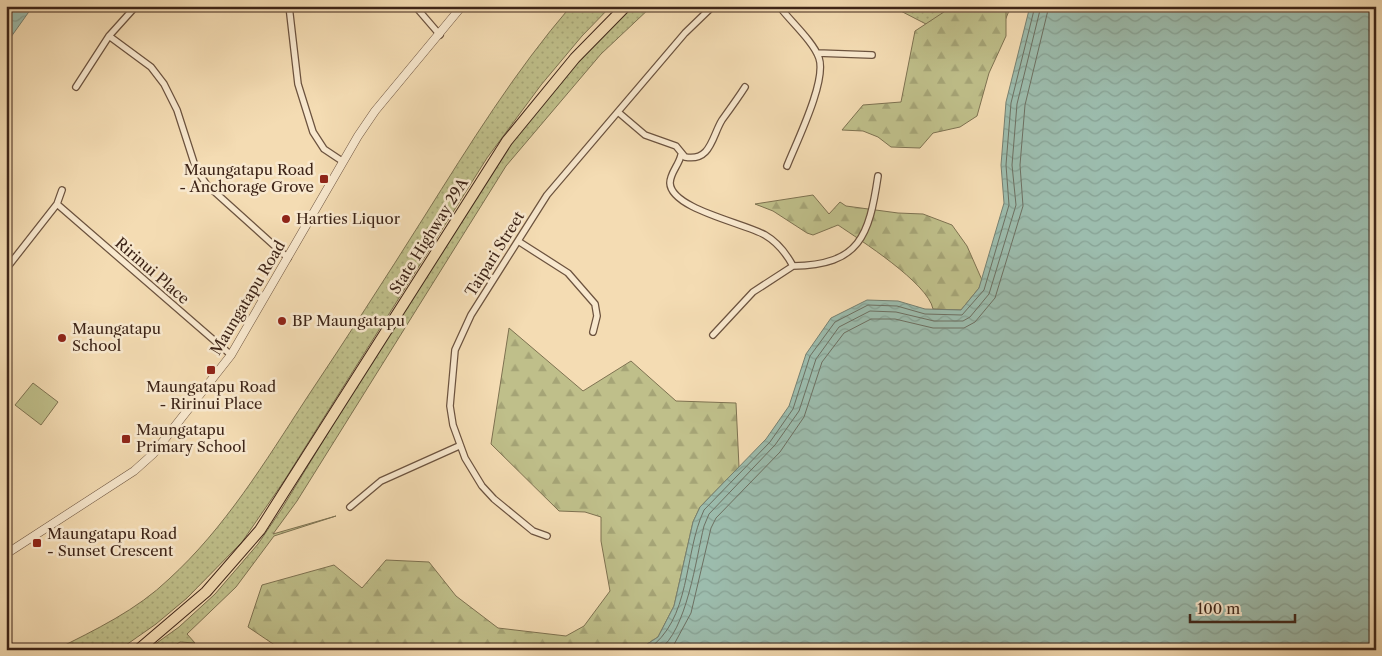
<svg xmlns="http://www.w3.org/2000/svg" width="1382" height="656" viewBox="0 0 1382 656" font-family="'Libre Caslon Text',serif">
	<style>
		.grass { fill: url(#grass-dots); stroke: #7e7251 }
		.forest { fill: url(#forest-firs); stroke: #7e7251 }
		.pitch { fill: #bfbf8a; stroke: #7e7251 }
		.water { fill: url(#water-waves); stroke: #768071 }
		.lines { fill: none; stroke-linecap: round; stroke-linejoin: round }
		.shore { stroke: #6d7062; stroke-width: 1 }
		.minor-casing { stroke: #6c533f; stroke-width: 8 }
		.tertiary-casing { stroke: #6c533f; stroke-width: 9 }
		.trunk-casing { stroke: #3e2518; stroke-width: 12 }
		.minor { stroke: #f8e8ce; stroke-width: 5.5 }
		.tertiary { stroke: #f8e8ce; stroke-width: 8 }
		.trunk { stroke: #f4dcb3; stroke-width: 10 }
		.poi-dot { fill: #8f2418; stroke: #f8e8ce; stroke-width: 2 }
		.labels { text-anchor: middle; stroke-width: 5; stroke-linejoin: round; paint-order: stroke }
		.poi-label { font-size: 15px; fill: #3e2518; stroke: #f8e8ce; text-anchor: start }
		.street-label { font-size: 15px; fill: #3e2518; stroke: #f8e8ce }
	</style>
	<defs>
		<pattern id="grass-dots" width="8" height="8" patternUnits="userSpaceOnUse" patternTransform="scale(1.25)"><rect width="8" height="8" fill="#bfbf8a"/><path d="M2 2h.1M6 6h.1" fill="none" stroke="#a5a476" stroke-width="1.8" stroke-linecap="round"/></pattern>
		<pattern id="forest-firs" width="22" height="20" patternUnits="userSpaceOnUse" patternTransform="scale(1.25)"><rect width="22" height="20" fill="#bfbf8a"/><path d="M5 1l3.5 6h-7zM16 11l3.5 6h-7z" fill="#a5a476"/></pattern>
		<pattern id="water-waves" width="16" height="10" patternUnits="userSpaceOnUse" patternTransform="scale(1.25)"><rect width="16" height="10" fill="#9cbcad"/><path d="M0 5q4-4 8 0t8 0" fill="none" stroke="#87a194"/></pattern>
	</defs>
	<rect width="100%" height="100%" fill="#f4dcb3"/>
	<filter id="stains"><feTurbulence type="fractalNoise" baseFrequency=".004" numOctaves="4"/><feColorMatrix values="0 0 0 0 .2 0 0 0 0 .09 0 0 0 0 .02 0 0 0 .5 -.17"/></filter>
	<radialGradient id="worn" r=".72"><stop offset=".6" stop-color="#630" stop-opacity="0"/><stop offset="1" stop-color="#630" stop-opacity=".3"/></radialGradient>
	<!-- grass -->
	<path class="grass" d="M571 6H611L582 36 541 85 487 158 284 481 242 542 187 598 156 624 126 645 116 650H55C95 630 137 610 169 579 225 528 265 462 306 399 346 339 385 279 424 217 470 144 515 71 571 6Z
		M632 6H652L601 54 506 166 297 501 273 534 336 516 274 536 236 587 187 634 195 643 180 642 168 650H147L179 627 215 594 258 544 281 510 392 328 514 138 565 76Z
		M891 6H1011L990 57Z"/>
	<!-- forest -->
	<path class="forest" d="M953 6H1006V36L989 73 977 116 960 127 933 133 920 148 891 147 878 137 863 131 842 130 863 105 901 102 915 31Z
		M813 195 829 214 840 202 846 206 898 213 923 214 952 225 967 246 982 280 979 288 961 310 933 309C928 283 860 240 838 225L813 235 807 233 773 211 755 204Z
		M509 328 583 391 631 361 676 401 736 403 739 467 700 507 693 522 674 606 658 637 638 650H282L248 627 262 585 334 565 362 588 386 560 429 562 456 596 498 628 566 636 584 626 610 591 601 541V517L585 512 559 511 491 444Z"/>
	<!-- pitch -->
	<path class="pitch" d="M33 383 58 402 41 425 15 405Z"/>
	<!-- water -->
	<path class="water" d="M6 6H33L6 44Z
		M1030 6H1376V650H638L658 637 674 606 693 522 700 507 766 439 789 406 806 354 831 318 867 300 898 301 925 309 961 310 979 288 1004 203 1001 165 1006 102Z"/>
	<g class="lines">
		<!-- shore -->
		<path class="shore" d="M647 650C692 620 683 555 704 510L770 442 793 409 810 356 835 322 868 305 897 306 925 314 962 315 984 290 1009 205 1006 165 1011 103 1035 6
			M659 650C687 631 696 558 704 526L709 514 775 445 799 411 816 359 839 327 870 311 896 312 934 321H963L970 317 989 294 1016 205 1012 165 1017 104 1041 6
			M671 650 691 613 711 528 716 518 780 452 804 417 822 362 844 333 871 319H895L933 328H964L975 322 995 298 1023 206 1020 165 1025 105 1049 6"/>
		<defs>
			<path id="minor" d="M289 6 298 84 313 132 324 149 342 161
				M415 6 440 35
				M779 6C790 21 813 41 819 58 827 81 796 143 787 166
				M109 36 151 67 164 84 177 110 196 169 207 185 288 258
				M817 53 872 55
				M76 87 109 36 136 6
				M618 112 645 135 676 146 685 157C711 162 712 136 722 120 730 109 738 98 745 87
				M681 155C679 165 670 173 670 183 671 209 744 223 765 235 777 242 786 253 793 266 860 265 869 236 878 176
				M57 204 231 355
				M518 241 568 273 595 304 597 316 593 332
				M6 269 57 204 62 190
				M713 335 753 292 793 266
				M350 507 381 481 459 446
				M547 536 533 531 494 499 482 486 465 458 453 425 450 406 455 350 471 315 547 195 685 33 713 6"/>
			<path id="tertiary" d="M6 554 134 471 153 454 231 355 358 136 375 111 462 6"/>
			<path id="trunk" d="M138 650 206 592 260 530 507 141 575 58 626 6"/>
		</defs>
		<!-- minor casing -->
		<use href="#minor" class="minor-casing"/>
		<!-- tertiary casing -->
		<use href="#tertiary" class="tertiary-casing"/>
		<!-- trunk casing -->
		<use href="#trunk" class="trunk-casing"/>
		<!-- minor -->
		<use href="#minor" class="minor"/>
		<!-- tertiary -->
		<use href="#tertiary" class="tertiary"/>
		<!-- trunk -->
		<use href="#trunk" class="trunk"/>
	</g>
	<!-- markers -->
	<g class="poi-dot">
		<rect x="319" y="174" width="10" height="10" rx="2.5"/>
		<circle cx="286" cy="219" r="5"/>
		<circle cx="282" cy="321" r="5"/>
		<circle cx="62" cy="338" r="5"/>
		<rect x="206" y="365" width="10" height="10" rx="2.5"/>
		<rect x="121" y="434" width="10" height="10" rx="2.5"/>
		<rect x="32" y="538" width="10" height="10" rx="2.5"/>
	</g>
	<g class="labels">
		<!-- poi labels -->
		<g class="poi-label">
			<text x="314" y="175" text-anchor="end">Maungatapu Road<tspan x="314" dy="17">- Anchorage Grove</tspan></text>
			<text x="296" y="224">Harties Liquor</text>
			<text x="292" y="326">BP Maungatapu</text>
			<text x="72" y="334">Maungatapu<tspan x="72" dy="17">School</tspan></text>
			<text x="211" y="392" text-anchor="middle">Maungatapu Road<tspan x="211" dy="17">- Ririnui Place</tspan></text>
			<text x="136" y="435">Maungatapu<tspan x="136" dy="17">Primary School</tspan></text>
			<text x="47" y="539">Maungatapu Road<tspan x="47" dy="17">- Sunset Crescent</tspan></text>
		</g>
		<!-- street labels -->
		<g class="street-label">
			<text transform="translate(429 236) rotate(-58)" y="5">State Highway 29A</text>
			<text transform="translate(495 254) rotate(-58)" y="5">Taipari Street</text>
			<text transform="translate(152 271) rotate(41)" y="5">Ririnui Place</text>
			<text transform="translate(248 298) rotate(-59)" y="5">Maungatapu Road</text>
		</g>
	</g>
	<!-- margin -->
	<rect width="1382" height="656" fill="none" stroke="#f4dcb3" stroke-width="25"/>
	<rect x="8" y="8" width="1367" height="641" fill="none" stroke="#3e2518" stroke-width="2.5"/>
	<rect x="12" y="12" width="1357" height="631" fill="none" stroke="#3e2518"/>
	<!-- scale -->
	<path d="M1190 614v8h105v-8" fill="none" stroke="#3e2518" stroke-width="2.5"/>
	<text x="1197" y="614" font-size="15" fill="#3e2518" stroke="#f8e8ce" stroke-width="4" paint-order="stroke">100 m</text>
	<rect width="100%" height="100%" filter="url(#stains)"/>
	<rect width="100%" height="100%" fill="url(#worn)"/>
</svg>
